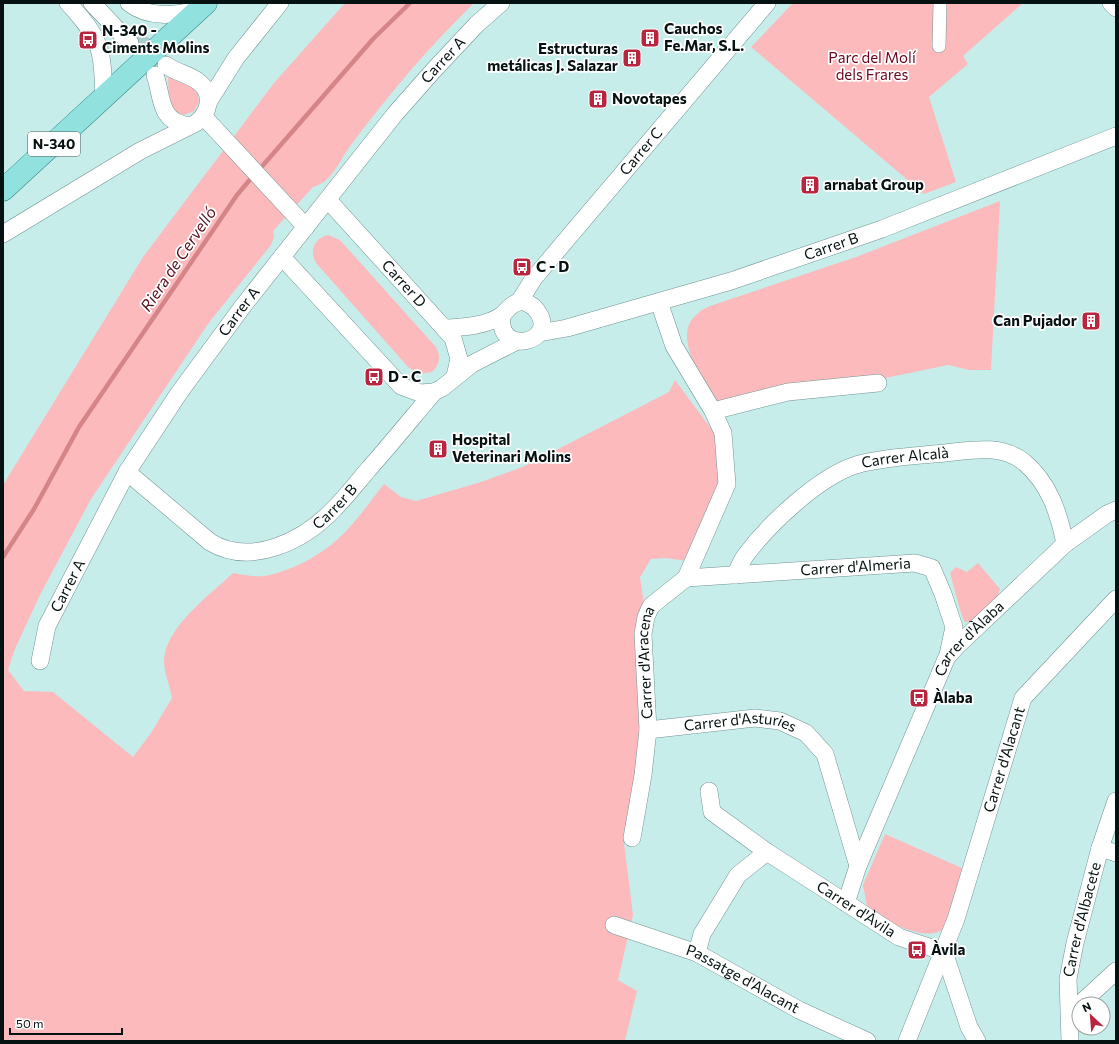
<svg xmlns="http://www.w3.org/2000/svg" width="1119" height="1044" viewBox="0 0 1119 1044" font-family="Commissioner,sans-serif">
	<style>
		.green { fill: #fdbabc }
		.lines { fill: none; stroke-linecap: round; stroke-linejoin: round }
		.stream { stroke: #d58588; stroke-width: 4.5 }
		.minor-tunnel { stroke: #aaccca; stroke-width: 17; stroke-dasharray: 17 8; stroke-linecap: butt }
		.pedestrian-casing { stroke: #719493; stroke-width: 14 }
		.minor-casing { stroke: #719493; stroke-width: 18 }
		.primary-casing { stroke: #308c89; stroke-width: 23 }
		.pedestrian { stroke: #fff; stroke-width: 13 }
		.minor { stroke: #fff; stroke-width: 17 }
		.primary { stroke: #91e1df; stroke-width: 22 }
		.labels { text-anchor: middle; stroke-width: 3.5; stroke-linejoin: round; paint-order: stroke }
		.shield { fill: #fff; stroke: #505958; stroke-width: 1 }
		.shield-label { font-size: 14px; font-weight: bold; fill: #051211 }
		.poi-label { font-size: 15px; font-weight: bold; fill: #051211; stroke: #fff; text-anchor: start }
		.park-label { font-size: 15px; fill: #6a071d; stroke: #fff }
		.street-label { font-size: 15px; fill: #051211; stroke: #fff }
		.water-label { font-size: 16px; font-style: italic; fill: #560e1a; stroke: #fff }
	</style>
	<rect width="100%" height="100%" fill="#c7edeb"/>
	<!-- green -->
	<path class="green" d="M345 3H474C429 47 388 95 351 145 340 159 332 183 313 187L273 231 274 237 271 245 208 324 91 499 40 595 14 651 8 670 24 691 53 692 133 757 151 733 172 698C170 686 164 673 164 661 165 627 210 595 233 573 245 575 258 578 270 575 291 570 315 558 332 544 352 528 368 504 384 484L401 497 416 501 481 482 525 466 669 392 675 380 715 434 719 481 687 561 666 558 651 559 640 577 644 605V726L624 843 633 915 618 980 637 991 625 1041H3V485L143 257 274 83Z
		M793 3H1023L963 56 968 64 929 97 956 182 924 194 751 47Z
		M168 77 194 88 198 95 199 102 194 111 184 115C166 111 169 91 168 77Z
		M1000 201 991 370H969L948 365 871 381 722 403C719 401 714 399 712 396 700 381 686 352 687 333 688 319 699 311 710 306L856 257Z
		M328 235 340 240 436 347C441 357 440 364 432 372L419 374 408 367 316 263C309 251 314 238 328 235Z
		M978 563 1000 589 997 598 971 621 965 622C961 618 953 582 950 573L956 567 967 572Z
		M885 834 964 869 946 926C931 946 888 921 870 912L867 906 863 885Z"/>
	<g class="lines">
		<!-- stream -->
		<path class="stream" d="M258 171 373 39 410 3
			M3 557 34 509 79 427 237 195 253 176"/>
		<!-- minor-tunnel -->
		<path class="minor-tunnel" d="M136 38 161 61"/>
		<defs>
			<path id="pedestrian" d="M939 46 940 3"/>
			<g id="minor">
				<path d="M68 3C102 40 102 48 104 97"/>
				<path d="M92 3 130 43"/>
				<path d="M129 3C150 19 174 15 199 10"/>
				<path d="M1111 3 1116 8"/>
				<path d="M155 75C163 98 158 120 188 126"/>
				<path d="M209 101 236 58 280 3"/>
				<path d="M204 117 306 227"/>
				<path id="s1" d="M328 200 453 338 459 359 455 376"/>
				<path d="M3 234 140 151 196 123C209 113 214 95 200 83 190 74 176 73 166 65"/>
				<path d="M282 257 401 386 420 393 434 392"/>
				<path id="s2" d="M519 302 534 278 767 3"/>
				<path d="M446 328C463 327 487 326 502 315 508 310 510 304 519 302 525 301 533 305 537 311 560 342 496 358 502 315"/>
				<path id="s3" d="M539 333 567 328 731 281 882 229 1116 136"/>
				<path d="M713 411 788 392 878 383"/>
				<path id="s4" d="M127 472 210 542C251 567 303 541 333 510 345 498 356 484 367 471 390 445 412 418 434 392L442 388 472 364 517 341"/>
				<path id="s5" d="M736 575C738 569 741 562 745 556 768 525 818 477 856 465 884 457 916 456 945 453 972 450 1001 444 1024 462 1049 483 1059 513 1065 544"/>
				<path id="s6" d="M686 578 915 563 932 568 943 594 954 627 948 655"/>
				<path id="s7" d="M40 661 47 626 127 472 179 393 243 306 395 114 432 72 477 24 501 3"/>
				<path id="s8" d="M648 730 755 718 780 721 806 733 825 754 858 866"/>
				<path id="s9" d="M709 791 712 812 767 852 899 937 944 952"/>
				<path id="s10" d="M632 838 643 775 648 730 643 634 646 617 651 606 686 578 727 484 723 433 713 411 674 346 659 302"/>
				<path d="M1100 848 1116 853"/>
				<path id="s11" d="M846 903 858 866 947 657 957 646 1065 544 1107 514 1116 510"/>
				<path id="s12" d="M614 925 697 953 799 1010 867 1041"/>
				<path d="M944 952 969 1027 977 1041"/>
				<path d="M697 953 702 934 738 875 767 852"/>
				<path d="M1080 1004 1116 971"/>
				<path id="s13" d="M907 1041 956 919 1023 698 1116 599"/>
				<path id="s14" d="M1070 1041 1068 979 1075 943 1100 848 1116 801"/>
			</g>
			<path id="primary" d="M3 190 206 3"/>
		</defs>
		<!-- pedestrian casing -->
		<use href="#pedestrian" class="pedestrian-casing"/>
		<!-- minor casing -->
		<use href="#minor" class="minor-casing"/>
		<!-- primary casing -->
		<use href="#primary" class="primary-casing"/>
		<!-- pedestrian -->
		<use href="#pedestrian" class="pedestrian"/>
		<!-- minor -->
		<use href="#minor" class="minor"/>
		<!-- primary -->
		<use href="#primary" class="primary"/>
	</g>
	<!-- icons -->
	<defs>
		<symbol id="building-square" viewBox="-11 -11 22 22"><rect x="-9" y="-9" width="18" height="18" rx="4" fill="#b7253e" stroke="#fff"/><path d="M-4-6H4V6H1V3H-1V6H-4ZM-2.5-4.3h1.7v1.8h-1.7ZM.8-4.3h1.7v1.8H.8ZM-2.5-1h1.7V.8h-1.7ZM.8-1h1.7V.8H.8Z" fill="#fff"/></symbol>
		<symbol id="bus-square" viewBox="-11 -11 22 22"><rect x="-9" y="-9" width="18" height="18" rx="4" fill="#b7253e" stroke="#fff"/><path d="M-5-6H5V4H4V6H2V4H-2V6H-4V4H-5ZM-3.5-4V0h7V-4ZM-3.5 1.2v1.5H-2V1.2ZM2 1.2v1.5H3.5V1.2Z" fill="#fff"/></symbol>
	</defs>
	<g fill-rule="evenodd">
		<use href="#building-square" x="639" y="27" width="22" height="22"/>
		<use href="#bus-square" x="77" y="29" width="22" height="22"/>
		<use href="#building-square" x="621" y="47" width="22" height="22"/>
		<use href="#building-square" x="587" y="88" width="22" height="22"/>
		<use href="#building-square" x="799" y="174" width="22" height="22"/>
		<use href="#bus-square" x="511" y="256" width="22" height="22"/>
		<use href="#building-square" x="1080" y="310" width="22" height="22"/>
		<use href="#bus-square" x="363" y="366" width="22" height="22"/>
		<use href="#building-square" x="427" y="438" width="22" height="22"/>
		<use href="#bus-square" x="908" y="687" width="22" height="22"/>
		<use href="#bus-square" x="906" y="939" width="22" height="22"/>
	</g>
	<g class="labels">
		<!-- shield labels -->
		<rect class="shield" x="28" y="132" width="52" height="24" rx="3"/>
		<g class="shield-label">
			<text x="54" y="149">N-340</text>
		</g>
		<!-- poi labels -->
		<g class="poi-label">
			<text x="664" y="34">Cauchos<tspan x="664" dy="17">Fe.Mar, S.L.</tspan></text>
			<text x="102" y="36">N-340 -<tspan x="102" dy="17">Ciments Molins</tspan></text>
			<text x="618" y="54" text-anchor="end">Estructuras<tspan x="618" dy="17">metálicas J. Salazar</tspan></text>
			<text x="612" y="104">Novotapes</text>
			<text x="824" y="190">arnabat Group</text>
			<text x="536" y="272">C - D</text>
			<text x="1077" y="326" text-anchor="end">Can Pujador</text>
			<text x="388" y="382">D - C</text>
			<text x="452" y="445">Hospital<tspan x="452" dy="17">Veterinari Molins</tspan></text>
			<text x="933" y="703">Àlaba</text>
			<text x="931" y="955">Àvila</text>
		</g>
		<!-- park labels -->
		<g class="park-label">
			<text x="872" y="63">Parc del Molí<tspan x="872" dy="17">dels Frares</tspan></text>
		</g>
		<!-- street labels -->
		<g class="street-label">
			<text dy="5" stroke="none"><textPath href="#s7" startOffset="729">Carrer A</textPath></text>
			<text dy="5" stroke="none"><textPath href="#s2" startOffset="194">Carrer C</textPath></text>
			<text dy="5" stroke="none"><textPath href="#s3" startOffset="305">Carrer B</textPath></text>
			<text dy="5" stroke="none"><textPath href="#s1" startOffset="113">Carrer D</textPath></text>
			<text dy="5" stroke="none"><textPath href="#s7" startOffset="405">Carrer A</textPath></text>
			<text dy="5" stroke="none"><textPath href="#s5" startOffset="216">Carrer Alcalà</textPath></text>
			<text dy="5" stroke="none"><textPath href="#s4" startOffset="249">Carrer B</textPath></text>
			<text dy="5" stroke="none"><textPath href="#s6" startOffset="170">Carrer d'Almeria</textPath></text>
			<text dy="5" stroke="none"><textPath href="#s7" startOffset="81">Carrer A</textPath></text>
			<text dy="5" stroke="none"><textPath href="#s11" startOffset="294">Carrer d'Àlaba</textPath></text>
			<text dy="5" stroke="none"><textPath href="#s10" startOffset="177">Carrer d'Aracena</textPath></text>
			<text dy="5" stroke="none"><textPath href="#s8" startOffset="93">Carrer d'Asturies</textPath></text>
			<text dy="5" stroke="none"><textPath href="#s13" startOffset="298">Carrer d'Alacant</textPath></text>
			<text dy="5" stroke="none"><textPath href="#s9" startOffset="195">Carrer d'Àvila</textPath></text>
			<text dy="5" stroke="none"><textPath href="#s14" startOffset="123">Carrer d'Albacete</textPath></text>
			<text dy="5" stroke="none"><textPath href="#s12" startOffset="140">Passatge d'Alacant</textPath></text>
		</g>
		<!-- water labels -->
		<g class="water-label">
			<text transform="translate(178 259) rotate(-56)" y="6">Riera de Cervelló</text>
		</g>
	</g>
	<!-- border -->
	<rect width="1119" height="1044" fill="none" stroke="#051211" stroke-width="8"/>
	<!-- north arrow -->
	<g transform="translate(1091 1016) rotate(334)"><circle r="19" fill="#ffffff" stroke="#9ba0a0"/>
	<path d="M0-3L7 15L0 10L-7 15Z" fill="#b7253e"/>
	<text y="-6" font-size="11" font-weight="bold" text-anchor="middle" fill="#051211">N</text>
	</g>
	<!-- scale -->
	<path d="M10 1028v6h112v-6" fill="none" stroke="#051211" stroke-width="2"/>
	<text x="16" y="1028" font-size="12" fill="#051211" stroke="#ffffff" stroke-width="3" paint-order="stroke">50 m</text>
</svg>
